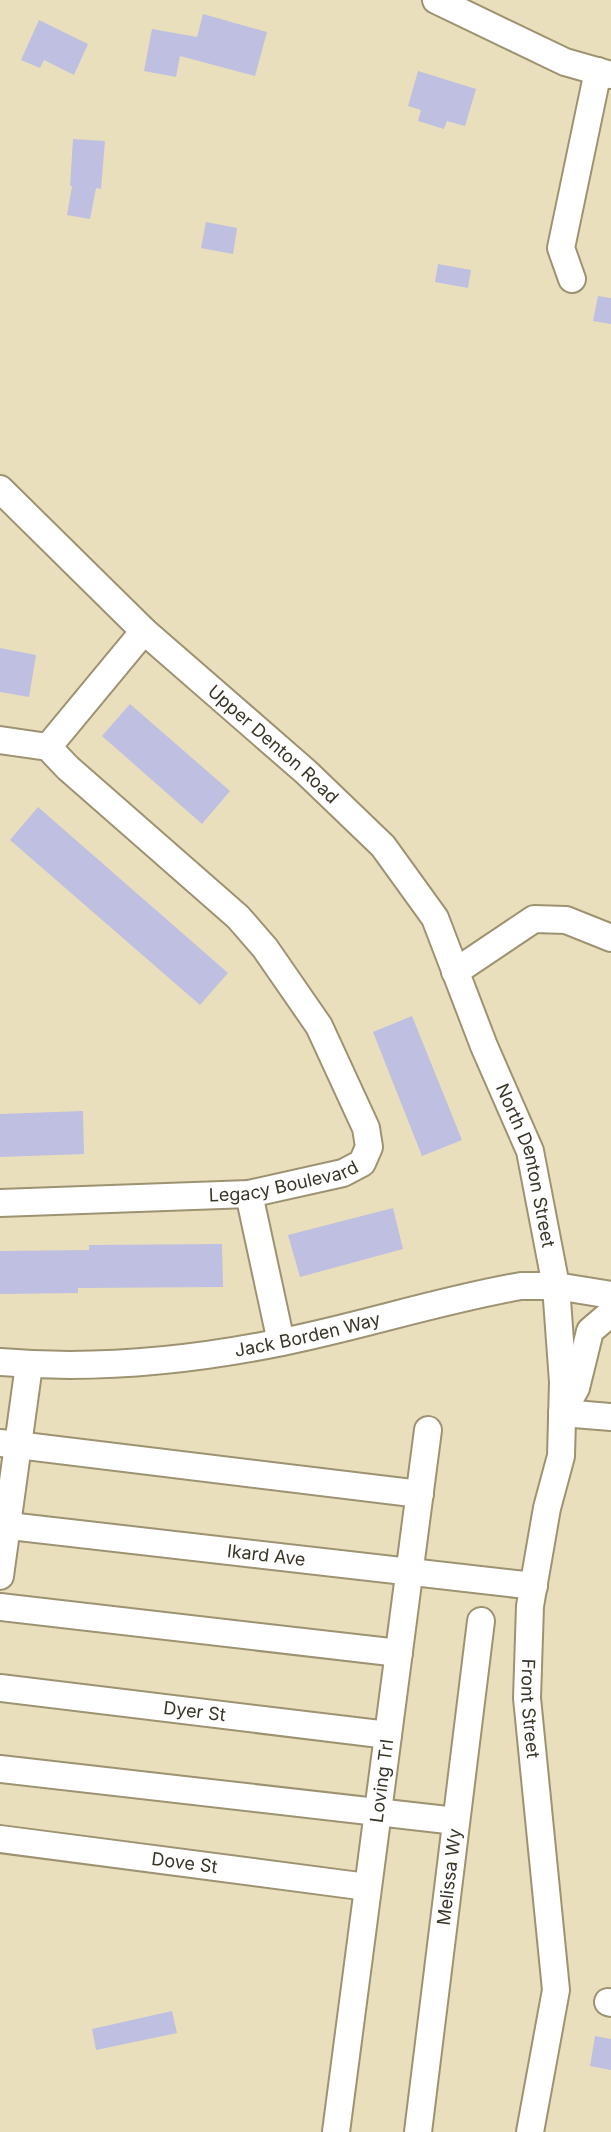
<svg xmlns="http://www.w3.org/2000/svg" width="611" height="2132" viewBox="0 0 611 2132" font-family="Inter,sans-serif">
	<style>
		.building { fill: #bebfe1 }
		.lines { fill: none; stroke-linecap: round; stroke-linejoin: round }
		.minor-casing { stroke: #9d9271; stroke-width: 30 }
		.minor { stroke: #fff; stroke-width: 26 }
		.labels { text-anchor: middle; stroke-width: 5; stroke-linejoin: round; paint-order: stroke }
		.street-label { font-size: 18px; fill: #393527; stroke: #fff }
	</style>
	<rect width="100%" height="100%" fill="#eadfbc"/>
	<!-- building -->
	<path class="building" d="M203 14 267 32 255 76 180 56 176 77 144 71 152 29 197 37Z
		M39 20 88 44 74 75 44 60 40 68 21 60Z
		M418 71 476 89 465 126 447 121 444 129 418 121 421 110 408 106Z
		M73 139 105 141 101 189 96 188 90 219 67 215 72 186H70Z
		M206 222 237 228 233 254 201 248Z
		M438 264 471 270 468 288 435 282Z
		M598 296 611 298V324L593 321Z
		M0 648 36 655 29 697 0 692Z
		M130 704 230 791 202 824 102 736Z
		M38 807 228 973 200 1005 10 840Z
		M412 1016 462 1140 422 1156 373 1032Z
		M83 1111 84 1154 0 1157V1114Z
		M393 1208 403 1249 300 1277 288 1235Z
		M222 1244 223 1287 78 1288V1293L0 1294V1251L89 1250V1245Z
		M172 2011 177 2033 96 2050 92 2029Z
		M595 2036 611 2039V2070L590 2066Z"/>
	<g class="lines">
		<defs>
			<g id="minor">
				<path d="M436 0 565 62 611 75"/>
				<path d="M572 279 561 248 598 71"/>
				<path id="s1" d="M0 489 144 631 306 772 383 846 435 918 484 1046 530 1151 556 1286 563 1382 561 1456 547 1508 530 1606 527 1698 556 1990 530 2132"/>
				<path d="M0 740 48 747 144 631"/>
				<path d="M455 972 534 919 566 920 611 938"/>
				<path d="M249 1194 281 1342"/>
				<path id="s2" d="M0 1203 249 1194 343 1173 362 1163 369 1147 366 1128 319 1026 265 948 238 917 68 768 48 747"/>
				<path d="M611 1313 590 1331 576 1388 562 1413 611 1417"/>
				<path id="s3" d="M0 1362C94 1370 189 1361 282 1342 362 1326 440 1300 521 1286H556L611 1295"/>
				<path d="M0 1443 420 1494"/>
				<path id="s4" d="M0 1525 534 1586"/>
				<path d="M0 1576 29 1365"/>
				<path d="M0 1607 399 1653"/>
				<path id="s5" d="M0 1688 388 1735"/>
				<path d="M0 1769 456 1821"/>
				<path id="s6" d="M0 1839 367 1887"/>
				<path d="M608 2002 611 2003"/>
				<path id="s7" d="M336 2132 428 1430"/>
				<path id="s8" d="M418 2132 481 1621"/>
			</g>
		</defs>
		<!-- minor casing -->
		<use href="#minor" class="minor-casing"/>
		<!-- minor -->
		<use href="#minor" class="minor"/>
	</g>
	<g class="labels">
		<!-- street labels -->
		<g class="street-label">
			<text dy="6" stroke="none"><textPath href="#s1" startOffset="374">Upper Denton Road</textPath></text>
			<text dy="6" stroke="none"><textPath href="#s1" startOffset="877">North Denton Street</textPath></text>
			<text dy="6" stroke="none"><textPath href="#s2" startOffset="285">Legacy Boulevard</textPath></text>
			<text dy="6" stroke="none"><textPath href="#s3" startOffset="310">Jack Borden Way</textPath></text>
			<text dy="6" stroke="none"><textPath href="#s4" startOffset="268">Ikard Ave</textPath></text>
			<text dy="6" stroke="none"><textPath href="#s1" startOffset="1428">Front Street</textPath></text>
			<text dy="6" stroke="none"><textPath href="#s5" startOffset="196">Dyer St</textPath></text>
			<text dy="6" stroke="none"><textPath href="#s7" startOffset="354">Loving Trl</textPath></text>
			<text dy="6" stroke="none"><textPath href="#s6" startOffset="186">Dove St</textPath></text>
			<text dy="6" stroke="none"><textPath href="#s8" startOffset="257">Melissa Wy</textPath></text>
		</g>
	</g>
</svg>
